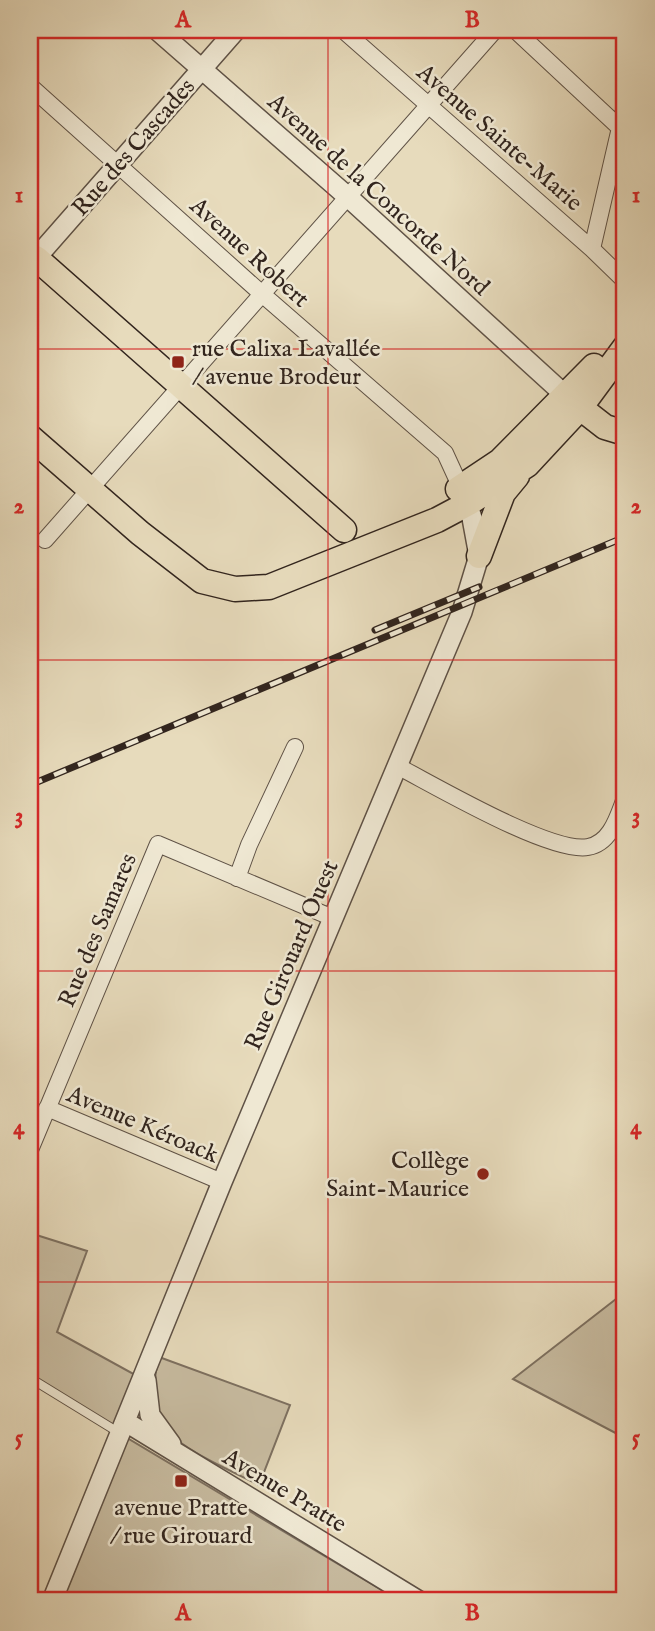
<svg xmlns="http://www.w3.org/2000/svg" width="655" height="1631" viewBox="0 0 655 1631" font-family="'IM FELL English',serif">
	<style>
		.green { fill: #c8bca1; stroke: #7d7060; stroke-width: 2 }
		.lines { fill: none; stroke-linecap: round; stroke-linejoin: round }
		.service-casing { stroke: #5f5246; stroke-width: 10 }
		.minor-casing { stroke: #5f5246; stroke-width: 18 }
		.tertiary-casing { stroke: #5f5246; stroke-width: 22 }
		.primary-casing { stroke: #32251e; stroke-width: 27 }
		.service { stroke: #efe8d3; stroke-width: 8 }
		.minor { stroke: #efe8d3; stroke-width: 16 }
		.tertiary { stroke: #efe8d3; stroke-width: 19 }
		.primary { stroke: #e7dbbc; stroke-width: 24 }
		.rail-casing { stroke: #32251e; stroke-width: 7 }
		.rail { stroke: #efe8d3; stroke-width: 4.5; stroke-dasharray: 13; stroke-linecap: butt }
		.grid { fill: none; stroke: #d62828; stroke-width: 2; stroke-opacity: 0.55 }
		.poi-dot { fill: #8f2418; stroke: #efe8d3; stroke-width: 2.5 }
		.labels { text-anchor: middle; stroke-width: 5; stroke-linejoin: round; paint-order: stroke }
		.street-label { font-size: 24px; fill: #32251e; stroke: #efe8d3 }
		.poi-label { font-size: 24px; fill: #32251e; stroke: #efe8d3; text-anchor: start }
		.neatline { fill: none; stroke: #d62828; stroke-width: 2.5 }
		.grid-label { font-size: 23px; text-anchor: middle; font-weight: bold; fill: #d62828 }
	</style>
	<rect width="100%" height="100%" fill="#e7dbbc"/>
	<filter id="stains"><feTurbulence type="fractalNoise" baseFrequency=".00286" numOctaves="4"/><feColorMatrix values="0 0 0 0 .2 0 0 0 0 .09 0 0 0 0 .02 0 0 0 .5 -.17"/></filter>
	<radialGradient id="worn" r=".72"><stop offset=".6" stop-color="#630" stop-opacity="0"/><stop offset="1" stop-color="#630" stop-opacity=".3"/></radialGradient>
	<!-- green -->
	<path class="green" d="M30 1233 87 1251 57 1332 139 1377 119 1433 400 1601H51L118 1433 30 1380Z
		M625 1292V1438L513 1379Z
		M159 1357 290 1405 259 1485C234 1472 184 1451 166 1430 162 1426 161 1420 160 1415 153 1392 153 1381 159 1357Z"/>
	<g class="lines">
		<defs>
			<path id="service" d="M30 1378 118 1432"/>
			<path id="minor" d="M343 30 592 249 625 281
				M515 30 620 128
				M30 86 262 294 445 453 461 488
				M592 249 625 106
				M45 540 495 30
				M397 766C434 785 551 854 588 847 611 843 618 816 625 798
				M237 878 249 845 295 747
				M47 1108 222 1182
				M30 1150 158 844 333 918"/>
			<path id="tertiary" d="M157 30 348 197 566 396
				M36 258 236 30
				M146 1380 150 1415 171 1444
				M126 1422 419 1601
				M52 1601 222 1182 462 612 479 556 472 518 463 491"/>
			<path id="primary" d="M30 265 36 258 344 530
				M569 399 605 427 625 433
				M30 437 140 533 202 581 235 589 269 587 437 520 469 503 527 465 580 408 625 347
				M458 489 500 461 594 366
				M479 556 503 493 517 476"/>
		</defs>
		<!-- service casing -->
		<use href="#service" class="service-casing"/>
		<!-- minor casing -->
		<use href="#minor" class="minor-casing"/>
		<!-- tertiary casing -->
		<use href="#tertiary" class="tertiary-casing"/>
		<!-- primary casing -->
		<use href="#primary" class="primary-casing"/>
		<!-- service -->
		<use href="#service" class="service"/>
		<!-- minor -->
		<use href="#minor" class="minor"/>
		<!-- tertiary -->
		<use href="#tertiary" class="tertiary"/>
		<!-- primary -->
		<use href="#primary" class="primary"/>
		<defs>
			<path id="rail" d="M375 630 479 587
				M30 785 625 537"/>
		</defs>
		<!-- rail casing -->
		<use href="#rail" class="rail-casing"/>
		<!-- rail -->
		<use href="#rail" class="rail"/>
	</g>
	<!-- grid -->
	<path class="grid" d="M328 30V1601M30 349H625M30 660H625M30 971H625M30 1282H625"/>
	<!-- markers -->
	<g class="poi-dot">
		<rect x="171" y="355" width="14" height="14" rx="3.5"/>
		<circle cx="483" cy="1174" r="7"/>
		<rect x="174" y="1474" width="14" height="14" rx="3.5"/>
	</g>
	<g class="labels">
		<!-- street labels -->
		<g class="street-label">
			<text transform="translate(500 137) rotate(41)" y="8">Avenue Sainte-Marie</text>
			<text transform="translate(133 147) rotate(-49)" y="8">Rue des Cascades</text>
			<text transform="translate(379 194) rotate(42)" y="8">Avenue de la Concorde Nord</text>
			<text transform="translate(250 252) rotate(42)" y="8">Avenue Robert</text>
			<text transform="translate(97 930) rotate(-67)" y="8">Rue des Samares</text>
			<text transform="translate(291 955) rotate(-67)" y="8">Rue Girouard Ouest</text>
			<text transform="translate(143 1124) rotate(23)" y="8">Avenue Kéroack</text>
			<text transform="translate(285 1490) rotate(31)" y="8">Avenue Pratte</text>
		</g>
		<!-- poi labels -->
		<g class="poi-label">
			<text x="192" y="356">rue Calixa Lavallée<tspan x="192" dy="28">/ avenue Brodeur</tspan></text>
			<text x="469" y="1168" text-anchor="end">Collège<tspan x="469" dy="28">Saint-Maurice</tspan></text>
			<text x="181" y="1515" text-anchor="middle">avenue Pratte<tspan x="181" dy="28">/ rue Girouard</tspan></text>
		</g>
	</g>
	<!-- margin -->
	<rect width="655" height="1631" fill="none" stroke="#e7dbbc" stroke-width="77"/>
	<rect x="38" y="38" width="578" height="1554" class="neatline"/>
	<g class="grid-label">
		<text x="183" y="27">A</text>
		<text x="472" y="27">B</text>
		<text x="19" y="202">1</text>
		<text x="636" y="202">1</text>
		<text x="19" y="513">2</text>
		<text x="636" y="513">2</text>
		<text x="19" y="823">3</text>
		<text x="636" y="823">3</text>
		<text x="19" y="1134">4</text>
		<text x="636" y="1134">4</text>
		<text x="19" y="1445">5</text>
		<text x="636" y="1445">5</text>
		<text x="183" y="1620">A</text>
		<text x="472" y="1620">B</text>
	</g>
	<rect width="100%" height="100%" filter="url(#stains)"/>
	<rect width="100%" height="100%" fill="url(#worn)"/>
</svg>
